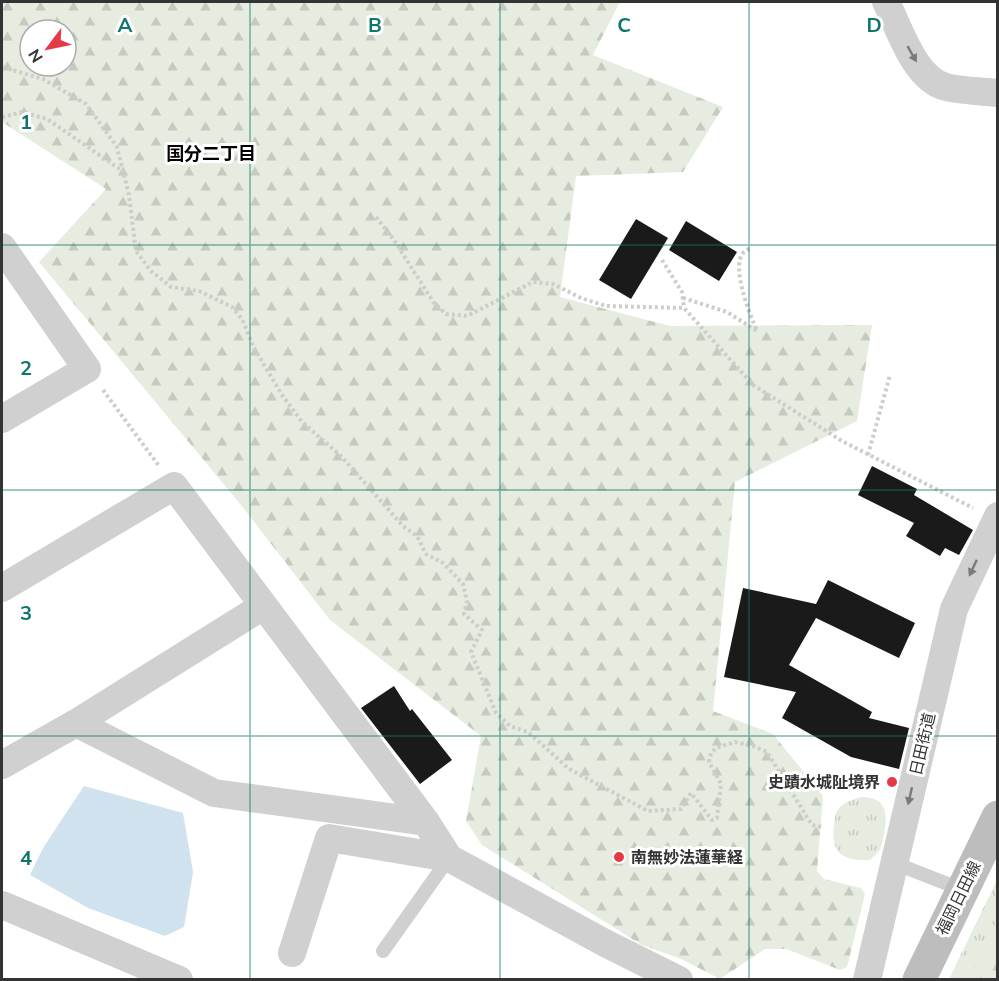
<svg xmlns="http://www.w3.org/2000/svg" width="999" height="981" viewBox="0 0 999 981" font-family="Mulish,'Noto Sans JP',sans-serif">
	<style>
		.grass { fill: url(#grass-tufts) }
		.forest { fill: url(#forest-firs); fill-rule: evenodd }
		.water { fill: #cfe2ee }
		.building { fill: #1a1a1a }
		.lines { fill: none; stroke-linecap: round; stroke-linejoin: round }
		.path { stroke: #cdcdcd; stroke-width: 4; stroke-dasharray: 3 3; stroke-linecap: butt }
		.service { stroke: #d0d0d0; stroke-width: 14 }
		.minor { stroke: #d0d0d0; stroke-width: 28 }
		.secondary { stroke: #bdbdbd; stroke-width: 33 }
		.oneway { fill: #7a7a7a }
		.grid { fill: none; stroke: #0f766e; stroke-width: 1.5; stroke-opacity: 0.55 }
		.poi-dot { fill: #e63946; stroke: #fff; stroke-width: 2 }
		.labels { text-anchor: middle; stroke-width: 6; stroke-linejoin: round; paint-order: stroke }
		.street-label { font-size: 16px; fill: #333; stroke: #fff }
		.poi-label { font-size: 16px; font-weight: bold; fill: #333; stroke: #fff; text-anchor: end }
		.neighbourhood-label { font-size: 18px; font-weight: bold; fill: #000; stroke: #fff }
		.grid-label { font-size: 20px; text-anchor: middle; font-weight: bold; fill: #0f766e; stroke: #fff; stroke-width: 6; stroke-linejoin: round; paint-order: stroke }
	</style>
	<defs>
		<pattern id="grass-tufts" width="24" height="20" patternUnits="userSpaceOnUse" patternTransform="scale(1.5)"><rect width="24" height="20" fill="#e6ecdf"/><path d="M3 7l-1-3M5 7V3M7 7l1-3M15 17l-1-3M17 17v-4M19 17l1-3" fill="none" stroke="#c6cbc0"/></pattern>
		<pattern id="forest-firs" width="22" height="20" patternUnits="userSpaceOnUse" patternTransform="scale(1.5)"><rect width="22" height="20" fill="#e6ecdf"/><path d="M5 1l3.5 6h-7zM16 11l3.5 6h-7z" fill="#c6cbc0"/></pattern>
	</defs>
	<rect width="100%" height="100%" fill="#fff"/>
	<!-- grass -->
	<path class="grass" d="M861 797C887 797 888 814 884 835 883 839 882 845 880 849 878 853 873 857 870 860 844 861 830 854 834 825 835 819 835 812 840 807 846 801 853 800 861 797Z
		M997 880V979H949Z"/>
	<!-- forest -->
	<path class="forest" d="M2 2H620L593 55 723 107 683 172 576 176 560 297 670 326 872 325 857 421 735 482 713 711 773 734 823 796 817 871 824 879 861 888 865 894 847 967 840 970 786 949H765L720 979 681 959 642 945 482 845 466 821 481 736 330 620 241 505 39 262 106 189 2 122ZM30 30H66V66H30Z
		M997 948V979H968L978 961Z"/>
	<!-- water -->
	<path class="water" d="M84 786 183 813 193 872 184 927 165 936 88 908 30 875 43 848Z"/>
	<!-- building -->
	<path class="building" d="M636 219 668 238 631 299 599 280Z
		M686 221 737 252 719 281 669 250Z
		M872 466 917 489 914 495 973 530 959 555 945 548 940 556 906 536 914 523 858 495Z
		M828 580 915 623 899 658 816 618 789 665 872 712 869 718 909 728 899 769 851 757 782 718 796 692 724 677 743 588 816 604Z
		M394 686 410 711 412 709 452 760 420 784 361 708Z"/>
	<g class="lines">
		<!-- path -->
		<path class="path" d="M2 67 43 79 86 104 117 147 129 195 136 251 151 271 171 287 199 291 232 307 242 319 254 348 282 395 302 422 341 456 403 526 417 536 426 554 443 563 463 584 467 601 464 614 482 630 471 652 496 713 510 726 528 732 569 769 648 811 681 809 691 793 712 820 717 818 721 784 709 762 711 753 716 748 735 742 753 746 767 752 812 825 822 827
			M2 117 22 112 47 119 124 172
			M376 217 394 240 434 303 446 314 467 316 533 282 553 284 581 298 606 306 684 308 753 385 842 441 973 508
			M662 260 682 292 684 308
			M683 298 727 312 757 331C750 315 731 268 743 253 745 251 748 249 751 248
			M103 390 159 466
			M868 455 890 375"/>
		<!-- service -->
		<path class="service" d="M894 863 963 890
			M383 951 449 858"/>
		<!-- minor -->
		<path class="minor" d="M886 2C899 27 914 79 946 87 963 91 981 91 998 93
			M2 247 87 369 2 419
			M2 588 174 486 426 822 449 858 605 943 679 980
			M76 723 214 793 426 822
			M2 765 76 723 263 606
			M2 905 179 980
			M292 953 329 838 449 858
			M867 980 954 609 998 516"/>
		<!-- secondary -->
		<path class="secondary" d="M919 980 998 817"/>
	</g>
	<!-- one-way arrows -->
	<defs><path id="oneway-solid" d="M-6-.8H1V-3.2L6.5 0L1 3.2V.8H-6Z" transform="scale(1.5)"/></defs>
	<g class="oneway">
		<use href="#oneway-solid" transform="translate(912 54) rotate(60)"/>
		<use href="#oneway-solid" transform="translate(973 568) rotate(115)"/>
		<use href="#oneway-solid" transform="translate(910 796) rotate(103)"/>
	</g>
	<!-- grid -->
	<path class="grid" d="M250 2V980M500 2V980M749 2V980M2 245H998M2 490H998M2 736H998"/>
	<!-- markers -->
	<g class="poi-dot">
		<circle cx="892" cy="782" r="6"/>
		<circle cx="619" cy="857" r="6"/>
	</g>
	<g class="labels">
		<!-- street labels -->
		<g class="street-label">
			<text transform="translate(922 744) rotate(-77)" y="6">日田街道</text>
			<text transform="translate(958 898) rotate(-64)" y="6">福岡日田線</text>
		</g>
		<!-- poi labels -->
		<g class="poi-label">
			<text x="880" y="788">史蹟水城阯境界</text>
			<text x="631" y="863" text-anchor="start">南無妙法蓮華経</text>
		</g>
		<!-- neighbourhood labels -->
		<g class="neighbourhood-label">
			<text x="211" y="160">国分二丁目</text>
		</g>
	</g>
	<g class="grid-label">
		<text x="125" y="32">A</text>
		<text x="375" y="32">B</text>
		<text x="624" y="32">C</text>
		<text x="874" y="32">D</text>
		<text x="26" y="129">1</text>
		<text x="26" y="375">2</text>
		<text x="26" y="620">3</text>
		<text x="26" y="865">4</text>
	</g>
	<!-- border -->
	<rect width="999" height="981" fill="none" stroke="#333333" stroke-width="6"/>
	<!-- north arrow -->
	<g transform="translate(48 48) rotate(238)"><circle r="28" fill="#ffffff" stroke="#adadad" stroke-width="1.5"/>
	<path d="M0-4.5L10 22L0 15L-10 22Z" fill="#e63946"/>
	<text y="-9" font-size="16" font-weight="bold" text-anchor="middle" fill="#333333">N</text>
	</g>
</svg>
